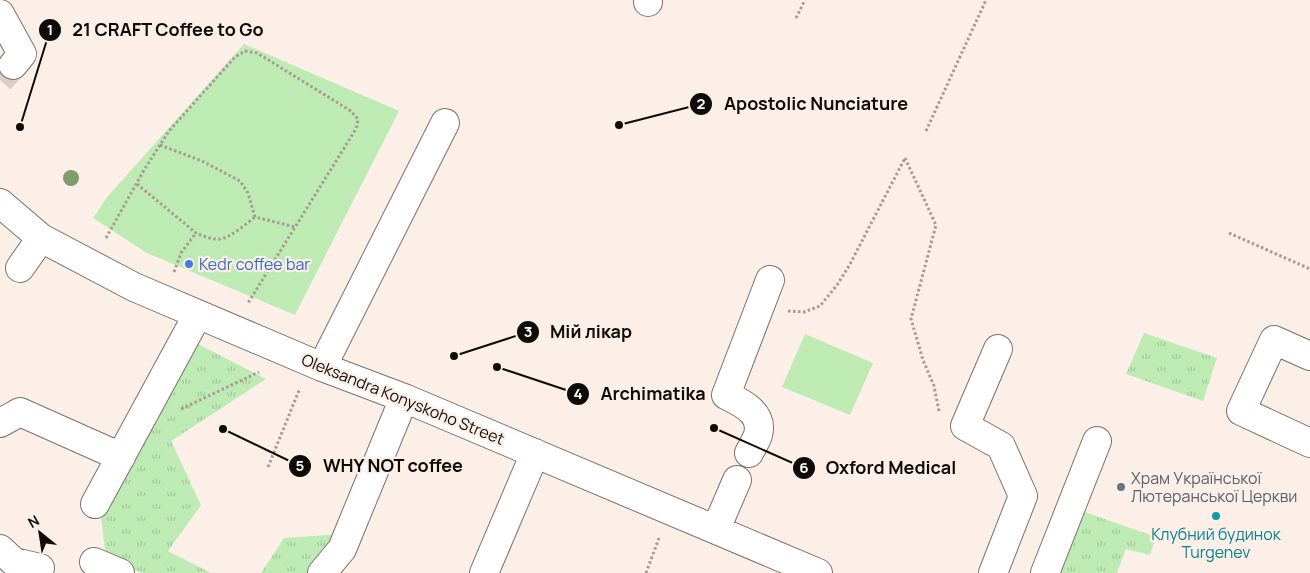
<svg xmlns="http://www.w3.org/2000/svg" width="1310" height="573" viewBox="0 0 1310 573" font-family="Manrope,sans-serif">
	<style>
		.grass { fill: url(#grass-tufts) }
		.park { fill: #beebb4 }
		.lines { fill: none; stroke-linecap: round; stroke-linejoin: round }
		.minor-tunnel { stroke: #d8cdc7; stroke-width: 28; stroke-dasharray: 28 14; stroke-linecap: butt }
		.minor-casing { stroke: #7c716b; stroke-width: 30 }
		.path { stroke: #a59b96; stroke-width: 3; stroke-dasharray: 2.5 2.5; stroke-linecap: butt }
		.minor { stroke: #fff; stroke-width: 28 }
		.tree { fill: #809b6c }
		.shop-dot { fill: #3f7fe0; stroke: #fcefe8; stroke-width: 2 }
		.worship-dot { fill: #6b7280; stroke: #fcefe8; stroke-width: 2 }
		.culture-dot { fill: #0f9aa8; stroke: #fcefe8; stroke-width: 2 }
		.labels { text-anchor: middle; stroke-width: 4.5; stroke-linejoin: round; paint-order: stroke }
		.shop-label { font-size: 16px; fill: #366cbe; stroke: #fcefe8; text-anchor: start }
		.street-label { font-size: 16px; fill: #0f0b09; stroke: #fcefe8 }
		.worship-label { font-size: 16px; fill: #5b616d; stroke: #fcefe8; text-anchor: start }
		.culture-label { font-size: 16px; fill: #0d838f; stroke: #fcefe8 }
		.leader { fill: none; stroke: #0f0b09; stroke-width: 2 }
		.callout-dot { fill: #0f0b09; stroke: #fcefe8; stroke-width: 2 }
		.mark-label { font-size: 15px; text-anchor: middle; font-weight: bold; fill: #fff }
		.callout-label { font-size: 18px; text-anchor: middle; font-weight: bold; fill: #0f0b09; stroke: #fcefe8; stroke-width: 4.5; stroke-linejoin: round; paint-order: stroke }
	</style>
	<defs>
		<pattern id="grass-tufts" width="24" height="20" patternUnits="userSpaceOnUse" patternTransform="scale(1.25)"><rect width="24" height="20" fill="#beebb4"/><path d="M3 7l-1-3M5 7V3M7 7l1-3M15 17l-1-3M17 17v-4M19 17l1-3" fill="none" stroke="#a2c899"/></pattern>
	</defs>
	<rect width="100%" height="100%" fill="#fcefe8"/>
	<!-- grass -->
	<path class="grass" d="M1144 333 1217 358 1203 401 1126 374Z
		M192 341 266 379 171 441 201 505 168 551 211 573H142L106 558 100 509Z
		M1076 509 1156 537 1150 555 1126 549 1117 573H1050Z
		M342 534 312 573H261L284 538Z"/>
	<!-- park -->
	<path class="park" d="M244 44 399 111 295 315 147 253 93 218 108 196Z
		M805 334 873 363 850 415 782 387Z"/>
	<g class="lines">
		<!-- minor-tunnel -->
		<path class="minor-tunnel" d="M0 80 13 65"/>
		<defs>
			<path id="minor" d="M648 2V0
				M0 14 22 54 13 65
				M0 203 41 238 134 287 322 367 404 398 818 573
				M20 268 41 238
				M1310 356 1274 340 1241 411 1310 443
				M322 367 445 123
				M0 423 20 412 121 457
				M749 453C752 447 756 441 758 435 764 413 742 403 726 395L770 280
				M95 504 198 314
				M716 529 737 480
				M0 549 14 562 40 568
				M94 562 120 573
				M322 573 342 549 404 398
				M484 573 535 453
				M993 573 1023 496 1001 446 965 426 998 349
				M1045 573 1097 441"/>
		</defs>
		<!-- minor casing -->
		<use href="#minor" class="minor-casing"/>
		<!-- path -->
		<path class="path" d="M796 18 805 0
			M926 131 986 0
			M160 145 202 161 240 181 248 193 255 217 295 227
			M905 158 936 225 911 319 923 360 934 386 939 411
			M137 184 196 233C203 236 212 240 220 239 230 238 247 223 255 217
			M1229 233 1310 269
			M106 238 144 170 169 131 235 57 245 51 257 53 351 111 358 119 357 126 354 132 248 303
			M174 272 181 253 196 233
			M788 311 804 312 820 306 837 285 849 266 905 158
			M181 409 259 372
			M268 467 300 388
			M646 573 659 538"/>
		<!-- minor -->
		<use href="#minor" class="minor"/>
	</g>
	<!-- trees -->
	<circle class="tree" cx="71" cy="178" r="8"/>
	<!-- markers -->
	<circle class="shop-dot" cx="189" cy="264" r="5"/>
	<circle class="worship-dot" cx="1121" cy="487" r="5"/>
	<circle class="culture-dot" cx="1216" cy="516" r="5"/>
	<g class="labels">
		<!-- shop labels -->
		<g class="shop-label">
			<text x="199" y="270">Kedr coffee bar</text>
		</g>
		<!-- street labels -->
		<g class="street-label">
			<text transform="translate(403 399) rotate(22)" y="6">Oleksandra Konyskoho Street</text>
		</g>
		<!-- worship labels -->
		<g class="worship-label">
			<text x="1131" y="484">Храм Української<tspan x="1131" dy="18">Лютеранської Церкви</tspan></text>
		</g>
		<!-- culture labels -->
		<g class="culture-label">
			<text x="1216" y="540">Клубний будинок<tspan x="1216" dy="18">Turgenev</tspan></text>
		</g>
	</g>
	<!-- callouts -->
	<path class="leader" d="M20 127L50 30M619 125L701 104M454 356L528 332M497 367L578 394M223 429L300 466M714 428L804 468"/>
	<g class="callout-dot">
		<circle cx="20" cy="127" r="5"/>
		<circle cx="619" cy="125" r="5"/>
		<circle cx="454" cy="356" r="5"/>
		<circle cx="497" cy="367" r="5"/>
		<circle cx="223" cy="429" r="5"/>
		<circle cx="714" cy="428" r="5"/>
		<circle cx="50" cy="30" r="12"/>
		<circle cx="701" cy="104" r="12"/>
		<circle cx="528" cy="332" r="12"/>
		<circle cx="578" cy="394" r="12"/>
		<circle cx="300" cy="466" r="12"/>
		<circle cx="804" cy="468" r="12"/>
	</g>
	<g class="mark-label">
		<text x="50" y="35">1</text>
		<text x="701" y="109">2</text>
		<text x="528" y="337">3</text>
		<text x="578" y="399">4</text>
		<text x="300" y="471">5</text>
		<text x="804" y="473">6</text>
	</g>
	<g class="callout-label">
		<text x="168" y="36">21 CRAFT Coffee to Go</text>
		<text x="816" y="110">Apostolic Nunciature</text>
		<text x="591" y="338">Мій лікар</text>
		<text x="653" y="400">Archimatika</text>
		<text x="393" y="472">WHY NOT coffee</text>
		<text x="891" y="474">Oxford Medical</text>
	</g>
	<!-- north arrow -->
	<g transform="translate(40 533) rotate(330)" stroke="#fcefe8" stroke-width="4" paint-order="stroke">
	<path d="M0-4L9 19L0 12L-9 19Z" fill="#0f0b09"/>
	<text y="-8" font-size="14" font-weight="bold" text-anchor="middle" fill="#0f0b09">N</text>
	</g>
</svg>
